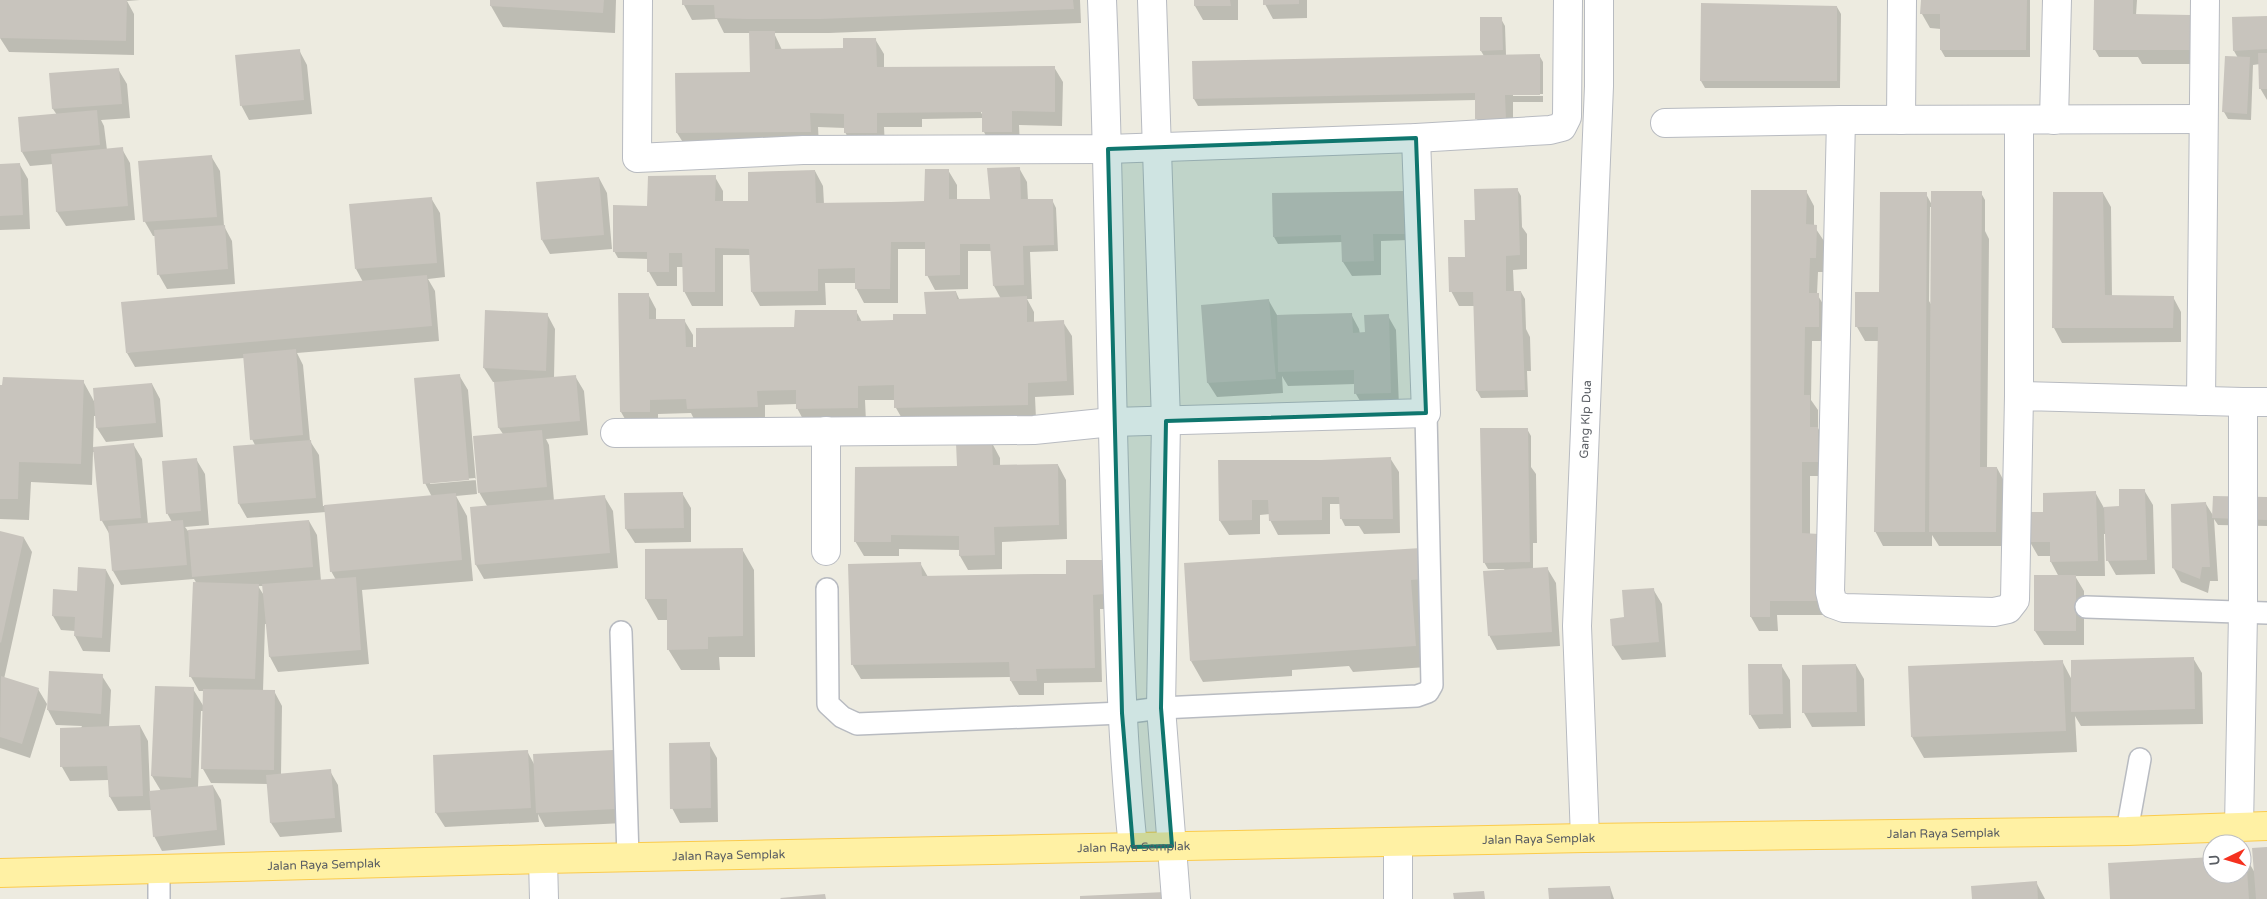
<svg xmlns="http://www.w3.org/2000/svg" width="2267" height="899" viewBox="0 0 2267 899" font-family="'Varela Round',sans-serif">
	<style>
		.shadow { fill: #0003; fill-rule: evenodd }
		.building { fill: #c8c4bd }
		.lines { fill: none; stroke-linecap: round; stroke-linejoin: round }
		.service-casing { stroke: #b8bbc1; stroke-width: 24 }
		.minor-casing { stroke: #b8bbc1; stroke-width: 30 }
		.primary-casing { stroke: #fbcb4c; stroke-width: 30 }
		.service { stroke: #fff; stroke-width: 21 }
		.minor { stroke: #fff; stroke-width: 28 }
		.primary { stroke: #fff1a4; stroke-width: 28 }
		.marked { fill: #0f766e; fill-opacity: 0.2; stroke: #0f766e; stroke-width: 4; stroke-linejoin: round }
		.labels { text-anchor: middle; stroke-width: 5; stroke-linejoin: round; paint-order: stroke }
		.street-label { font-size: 12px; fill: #595d63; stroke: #fff }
	</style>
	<rect width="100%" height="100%" fill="#edebe0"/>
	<!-- shadow -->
	<path class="shadow" d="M2 0H140L127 1 134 14V55L9 52 0 38Z
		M492 0H616L615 33 503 27 491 6Z
		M684 0H1080L1081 23 829 33H774L782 50H844L875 39 884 54V68L1054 67 1063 82 1062 126 1019 125 1020 146 992 147 984 132 983 118 922 119V127H884L885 147H853L845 132V128L818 127 819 146 686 147 677 133 751 74V33H724L717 19 692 20 684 5ZM978 107 983 111V116Z
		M1195 0H1238V20H1203L1195 6Z
		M1264 0H1307V18L1273 19 1265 4Z
		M1922 0H2030V57H1945L1941 50V29L1930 28 1922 14Z
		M2095 0H2137L2136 15 2190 16 2198 30 2199 64H2142L2138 57H2099L2095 50Z
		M1837 7 1841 14 1840 88H1705L1701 81Z
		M2267 17V100L2260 88V64L2253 65 2251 120 2228 119 2224 112 2238 58 2234 51Z
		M1501 19 1505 26 1506 55H1539L1543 62V94H1513V96H1543V102H1513V133H1485L1477 119 1476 100 1198 106 1194 99V62L1484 56 1481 51Z
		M299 50 307 65 312 114 249 120 241 105Z
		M118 69 127 84 130 118 101 120 104 126 107 150 122 149 130 163 135 220 66 226 57 212 53 164 30 166 22 152 57 115 53 109 51 75Z
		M211 156 220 171 224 226 232 241 235 284 167 289 159 275 156 236H153L145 222 139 162Z
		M20 165 28 179 30 229 0 230V166Z
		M1019 168 1027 182 1028 201 1052 200 1056 208 1058 251 1030 252 1032 299H1027L1034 312V323L1063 322 1072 336 1074 395 1035 397 1036 419 904 422 896 408V400H865L866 422 805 423 797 408V404L765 405V422L696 423 691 413 658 414V426H629L621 412 648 294 656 309V320H684L693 335V348L795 328 856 311 862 322 894 321 927 315 956 292 960 301 1001 299 994 286 992 251H968V289L935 290 927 275 926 249H898V303H864L856 288V283H825L826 305 760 306 752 292 751 255H723V306H692L684 291V267H677V286H657L649 272V259L618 258 614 251 646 207 715 177 723 191V202H748L815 171 823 186 824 204 924 202 948 170 957 185V200H990Z
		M599 178 607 193 612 249 550 254 542 240Z
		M1517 189 1521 196 1522 227 1527 234V269L1513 270 1514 292H1521L1525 299 1526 329 1530 337 1531 371H1527L1528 397 1481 398 1477 391 1475 306H1459L1451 291 1467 259 1476 221Z
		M1806 191 1814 206V226L1824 241V272H1818L1817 294 1826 309V341H1812L1811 400 1818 410V428L1826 443V476H1810V534L1826 615H1777L1778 631H1759L1751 617Z
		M1403 192 1407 199 1408 240 1381 241V275L1352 276 1343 262V242L1278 244 1274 237Z
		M1981 193 1985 200V231L1989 239 1987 468H1997L2005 483 2004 546H1939L1932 535V546H1883L1875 531 1879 341H1865L1857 327 1882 294 1926 194 1932 205ZM1930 207H1932V306L1929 301Z
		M2054 193H2103L2111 207 2112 297H2173L2181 312V342L2062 343 2054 328Z
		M431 198 440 213 445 277 428 279 435 291 439 341 297 353 303 365 310 441 319 455 323 506 432 497 425 483 459 375 468 390 477 494 456 496 467 516 473 581 362 590 369 664 278 672 270 657 267 624H265L263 691H274L282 706 281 775 330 771 338 785 342 832 280 837 271 823 268 784 211 783 203 769 204 711H201L198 787 213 786 221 800 225 845 162 851 154 836 152 810 118 811 110 797 109 780 70 781 62 767 82 726 56 725 48 710 50 672 102 676 111 690 109 727 140 726 148 741 150 792 161 791 152 776 193 689 204 707V691H199L191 677 197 584 194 579 121 585 113 571 110 535 102 521 95 452H93L92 485 31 482 29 520 0 519V386L83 381 95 403 152 384 160 399 163 437 106 442 97 428 96 416H94L93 448 133 444 142 459 148 524 172 522 167 513 196 459 205 474 209 525 185 527 188 531 309 521 317 535 321 581 336 580 331 571 326 512 247 518 239 504 255 445 252 439 244 358 135 367 127 353 363 282 356 269ZM475 478 476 480 430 484V482ZM258 586H264L265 597Z
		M1269 301 1277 315 1351 314 1359 329 1360 334 1366 333 1388 316 1396 330 1399 407 1364 408 1356 394 1355 384 1288 386 1282 376 1283 393 1217 397 1208 383 1202 306Z
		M547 314 555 329 554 378 575 376 584 391 588 435 546 439 549 445 554 501 604 496 613 511 618 568 484 579 476 565 487 506 479 492 503 434 499 428 495 382H493L484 368Z
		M1481 429H1527L1531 436V467L1536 474 1537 543H1533V569L1547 568 1556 583 1560 646 1497 650 1489 635 1505 571 1504 569H1488L1484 562Z
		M992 443 1000 458V466L1058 465 1066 480 1067 539 1002 542V569L968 570 960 556V550L899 549V556H864L855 541Z
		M1390 458 1399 472 1400 533 1364 534 1359 526H1345L1341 518V504H1330V534L1278 535 1270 520V514L1260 515V534L1229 535 1220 521 1219 461H1322Z
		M2144 490 2153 505 2155 574 2116 575 2108 561 2107 534H2104L2105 576H2075L2084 591V645H2044L2035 631 2059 577 2051 562V556H2038L2030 542 2044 513 2095 492 2104 508 2121 507Z
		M682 493 691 508V542L635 543 626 529Z
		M2267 499V526L2218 525 2214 519 2218 581H2210L2208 593 2181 582 2173 567 2206 504 2214 517Z
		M0 533 24 538 32 552 4 679 38 689 47 704 30 758 0 748Z
		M742 549 754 570 755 657H719L720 670H681L668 649V620H658L646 599Z
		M1420 550 1427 667 1353 672 1349 666 1292 670V676L1203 682 1191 661Z
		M1103 561 1111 575 1112 609H1100L1102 682 1044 683V695H1019L1011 681V677L861 679 852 664 920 563 928 577 1067 575Z
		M106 570 114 585 110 652 83 651 75 636V631L61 630 53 616 78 592Z
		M1653 589 1662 604 1666 657 1622 660 1613 646 1612 620 1626 619Z
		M2193 658 2202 673 2203 724 2081 726 2075 716 2077 752 1924 758 1912 737 1909 667 2062 661 2072 680Z
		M1781 665 1790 680 1791 728 1759 729 1750 714Z
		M1856 665 1864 679 1865 726 1812 727 1804 713 1803 666Z
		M709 744 717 758 718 822 680 823 672 808Z
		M527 751 534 764 612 751 620 765 623 823 545 827 538 814 539 822 445 827 436 813 434 756Z
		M2267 848V899H2111L2212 858V874H2242V856H2245L2255 873Z
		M2036 882 2045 899H1974Z
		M1610 887 1614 899H1550Z"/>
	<!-- building -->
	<path class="building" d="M0 0H127L126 41 0 38Z
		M490 0H604L603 13 490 6Z
		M682 0H1073L1074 9 820 19H746L715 18 714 5H682Z
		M1194 0H1230L1231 6H1194Z
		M1263 0H1299V4L1263 5Z
		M1921 0H2027L2026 50H1940V14H1920Z
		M2094 0H2133V14L2190 15 2191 50H2093Z
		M1701 3 1837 6V81H1700Z
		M2267 16V49L2233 51 2232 17Z
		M1480 17H1502L1503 50 1480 51Z
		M749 31H775V49L843 48V38H876L877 67 1055 66V112L1012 111V132H982V112L877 113V133H844V114L810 113 811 132 676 133 675 73 750 72Z
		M300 49 304 100 240 106 235 55Z
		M2258 53H2267V89H2259Z
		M1540 54V95H1505L1506 119H1475V93L1193 99 1192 61Z
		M2225 56 2250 57 2247 114 2222 112Z
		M119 68 122 104 52 109 49 73Z
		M97 110 100 145 21 152 18 117Z
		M123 147 128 206 56 212 51 154Z
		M212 155 217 217 143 222 138 161Z
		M20 163 23 215 0 216V164Z
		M1020 167 1021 199H1053L1054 245 1023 246 1024 285 993 286 990 244H960V275L925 276V242H891L890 289H855V268L818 269V291L751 292 749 249 715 248V292H683L682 253H669V272H647V252H613V205L647 206 648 176 716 175 715 201H748V172L815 170 816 203 891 202 924 201 925 169H949V199H990L987 168Z
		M599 177 604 235 541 240 536 182Z
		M1518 188 1520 255 1506 256V291H1521L1525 390 1476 391 1473 292H1449L1448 257H1465L1464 220H1475L1474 189Z
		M1751 190H1807L1806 224 1817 225 1816 258H1810L1809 293H1819V327H1805L1804 395H1810V427H1818V462H1802V533L1819 534V601H1770V617H1750Z
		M1404 191 1405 234H1373L1374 261 1342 262 1341 235 1273 237 1272 193Z
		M1931 191H1982L1980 467H1997L1996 532H1929Z
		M1880 192H1927L1925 532H1874L1878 327H1855V292H1879Z
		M2053 192H2103L2105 295 2174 296 2173 328H2052Z
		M432 197 437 263 355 269 349 204Z
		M225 225 228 269 157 275 154 230Z
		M427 275 432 326 126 353 121 302Z
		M956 291 957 299 1027 296V322L1064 320 1067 381 1028 383V405L894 408V385L858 386V408L796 409V390L757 391 758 407 687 409 686 399 650 400V412H620L618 293H649V319H685L686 347H696V328L794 327 795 310H857V321L893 320V314H926L924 292Z
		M1269 299 1276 379 1207 383 1201 305Z
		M485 310 548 313 546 371 483 368Z
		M1352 313 1353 333 1365 332 1364 315 1389 314 1391 393 1354 394V370L1278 372 1277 315Z
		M296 349 303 435 250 440 243 354Z
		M460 374 469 480 423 484 414 378Z
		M576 375 580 421 498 428 494 382Z
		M3 377 84 380 81 464 19 462 18 499H0V385H2Z
		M152 383 156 423 96 428 93 388Z
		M1480 428H1528L1530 562 1483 563Z
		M542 430 547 487 478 493 473 436Z
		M311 440 316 498 238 504 233 446Z
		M992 442 993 465 1058 464 1059 525 994 527 995 555 959 556V536L891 535V542H854L855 467 957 466 956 443Z
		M134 443 141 518 100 521 93 447Z
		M1391 457 1393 519H1340L1339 497H1322V520L1269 521 1268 500H1252V520L1219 521 1218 460H1321Z
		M197 458 201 511 166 514 162 461Z
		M2119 489H2145L2147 560 2106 561 2104 507 2119 506Z
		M2096 491 2098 561 2050 562V542H2029L2028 512H2043V493Z
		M683 492 684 528 625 529 624 493Z
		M456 493 462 560 330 572 324 505Z
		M605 495 610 553 475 565 470 507Z
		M2213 496 2267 497V520L2212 518Z
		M2206 502 2210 567H2202L2200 579 2172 568 2171 504Z
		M183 520 187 565 112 571 108 526Z
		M309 520 313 567 192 577 188 530Z
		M0 531 24 537 1 643 0 642Z
		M743 548V636L708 637V649L667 650V599H645V549Z
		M1421 548 1423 579 1411 580 1416 646 1190 661 1184 563Z
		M1066 560H1103L1104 594 1093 595 1095 668 1036 669 1037 681H1010L1009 662 851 665 848 564 921 562 922 576 1036 574H1066Z
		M78 567 106 569 102 638 74 636 75 617 52 616 53 589 77 591Z
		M1548 567 1552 632 1488 636 1483 571Z
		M2034 575H2076V631H2034Z
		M356 577 361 650 269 657 262 584Z
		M193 582 259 584 255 679 189 677Z
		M1654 588 1659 642 1612 646 1610 619 1624 617 1622 590Z
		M2194 657 2195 709 2071 712V660Z
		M2063 660 2066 731 1911 737 1908 666Z
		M1748 664H1782L1783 714 1749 715Z
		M1856 664 1857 712 1802 713V665Z
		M49 671 103 674 101 714 47 710Z
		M1 676 39 688 22 744 0 737Z
		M155 686 194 687 191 778 151 776Z
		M203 689 275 690 274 770 201 769Z
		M140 725 143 796 109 797 107 766 60 767V728Z
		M710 742 711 808 670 809 669 743Z
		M528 750 531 808 435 813 433 755Z
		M613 750 616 809 536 813 533 754Z
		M331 769 335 818 270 823 266 775Z
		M213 785 217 830 153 837 149 791Z
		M2267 847V899H2256L2252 848Z
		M2246 854 2249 899H2110L2108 863 2212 857V874H2242V855Z
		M2037 881 2038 899H1972L1971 886Z
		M1610 886 1611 899H1549L1548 888Z
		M1484 891 1485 899H1454L1453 893Z
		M1165 892V899H1080V896Z
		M825 894 826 899H781L780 898Z"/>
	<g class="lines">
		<defs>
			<path id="service" d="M827 589 828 704 842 717 857 724 1122 713 1161 708 1417 696 1428 692 1432 685 1426 413
				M2086 607 2267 613
				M621 632 628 857
				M2127 831 2140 759
				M159 870V899"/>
			<g id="minor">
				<path d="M638 0 637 158 803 150 1108 149 1416 138 1550 130 1562 127 1567 117 1568 0"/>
				<path d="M1102 0C1110 189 1110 378 1117 567 1120 660 1123 754 1133 847"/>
				<path d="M1152 0 1166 421 1161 708 1176 899"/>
				<path d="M1841 120 1830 592 1833 604 1844 608 1994 612 2008 609 2015 600 2019 396 2243 402"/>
				<path d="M1901 120 1902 0"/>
				<path d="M2019 120V396"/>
				<path d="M2054 120 2057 0"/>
				<path d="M1665 123 1841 120 2203 119"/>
				<path d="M2201 401 2205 0"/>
				<path d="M826 431V551"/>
				<path d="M615 433 1034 430 1112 422 1426 413 1416 138"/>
				<path d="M2239 827 2243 613V402H2267"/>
				<path id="s1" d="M1585 838 1577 626 1599 86V0"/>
				<path d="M543 859 544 899"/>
				<path d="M1398 899V842"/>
			</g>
			<g id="primary">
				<path id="s2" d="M0 873 543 859 1585 838 2127 831 2267 826"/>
			</g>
		</defs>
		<!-- service casing -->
		<use href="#service" class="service-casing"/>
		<!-- minor casing -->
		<use href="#minor" class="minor-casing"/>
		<!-- primary casing -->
		<use href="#primary" class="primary-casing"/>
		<!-- service -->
		<use href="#service" class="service"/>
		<!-- minor -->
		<use href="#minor" class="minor"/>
		<!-- primary -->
		<use href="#primary" class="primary"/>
	</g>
	<!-- marked area -->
	<path class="marked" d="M1416 138 1426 413 1166 421 1161 708 1172 846 1133 847 1122 713 1108 149Z"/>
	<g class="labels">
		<!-- street labels -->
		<g class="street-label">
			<text dy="4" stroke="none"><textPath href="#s1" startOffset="419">Gang Klp Dua</textPath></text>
			<text dy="4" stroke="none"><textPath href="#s2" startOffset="1944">Jalan Raya Semplak</textPath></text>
			<text dy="4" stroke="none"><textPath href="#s2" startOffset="1539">Jalan Raya Semplak</textPath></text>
			<text dy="4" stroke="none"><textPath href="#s2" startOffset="1134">Jalan Raya Semplak</textPath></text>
			<text dy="4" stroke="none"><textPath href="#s2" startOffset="729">Jalan Raya Semplak</textPath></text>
			<text dy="4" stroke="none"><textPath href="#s2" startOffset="324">Jalan Raya Semplak</textPath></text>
		</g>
	</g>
	<!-- north arrow -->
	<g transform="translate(2227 859) rotate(265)"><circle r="24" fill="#ffffff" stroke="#bdbec1"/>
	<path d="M0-4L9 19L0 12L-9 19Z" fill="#f5311f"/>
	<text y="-8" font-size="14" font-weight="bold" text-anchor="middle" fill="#595d63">U</text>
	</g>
</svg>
